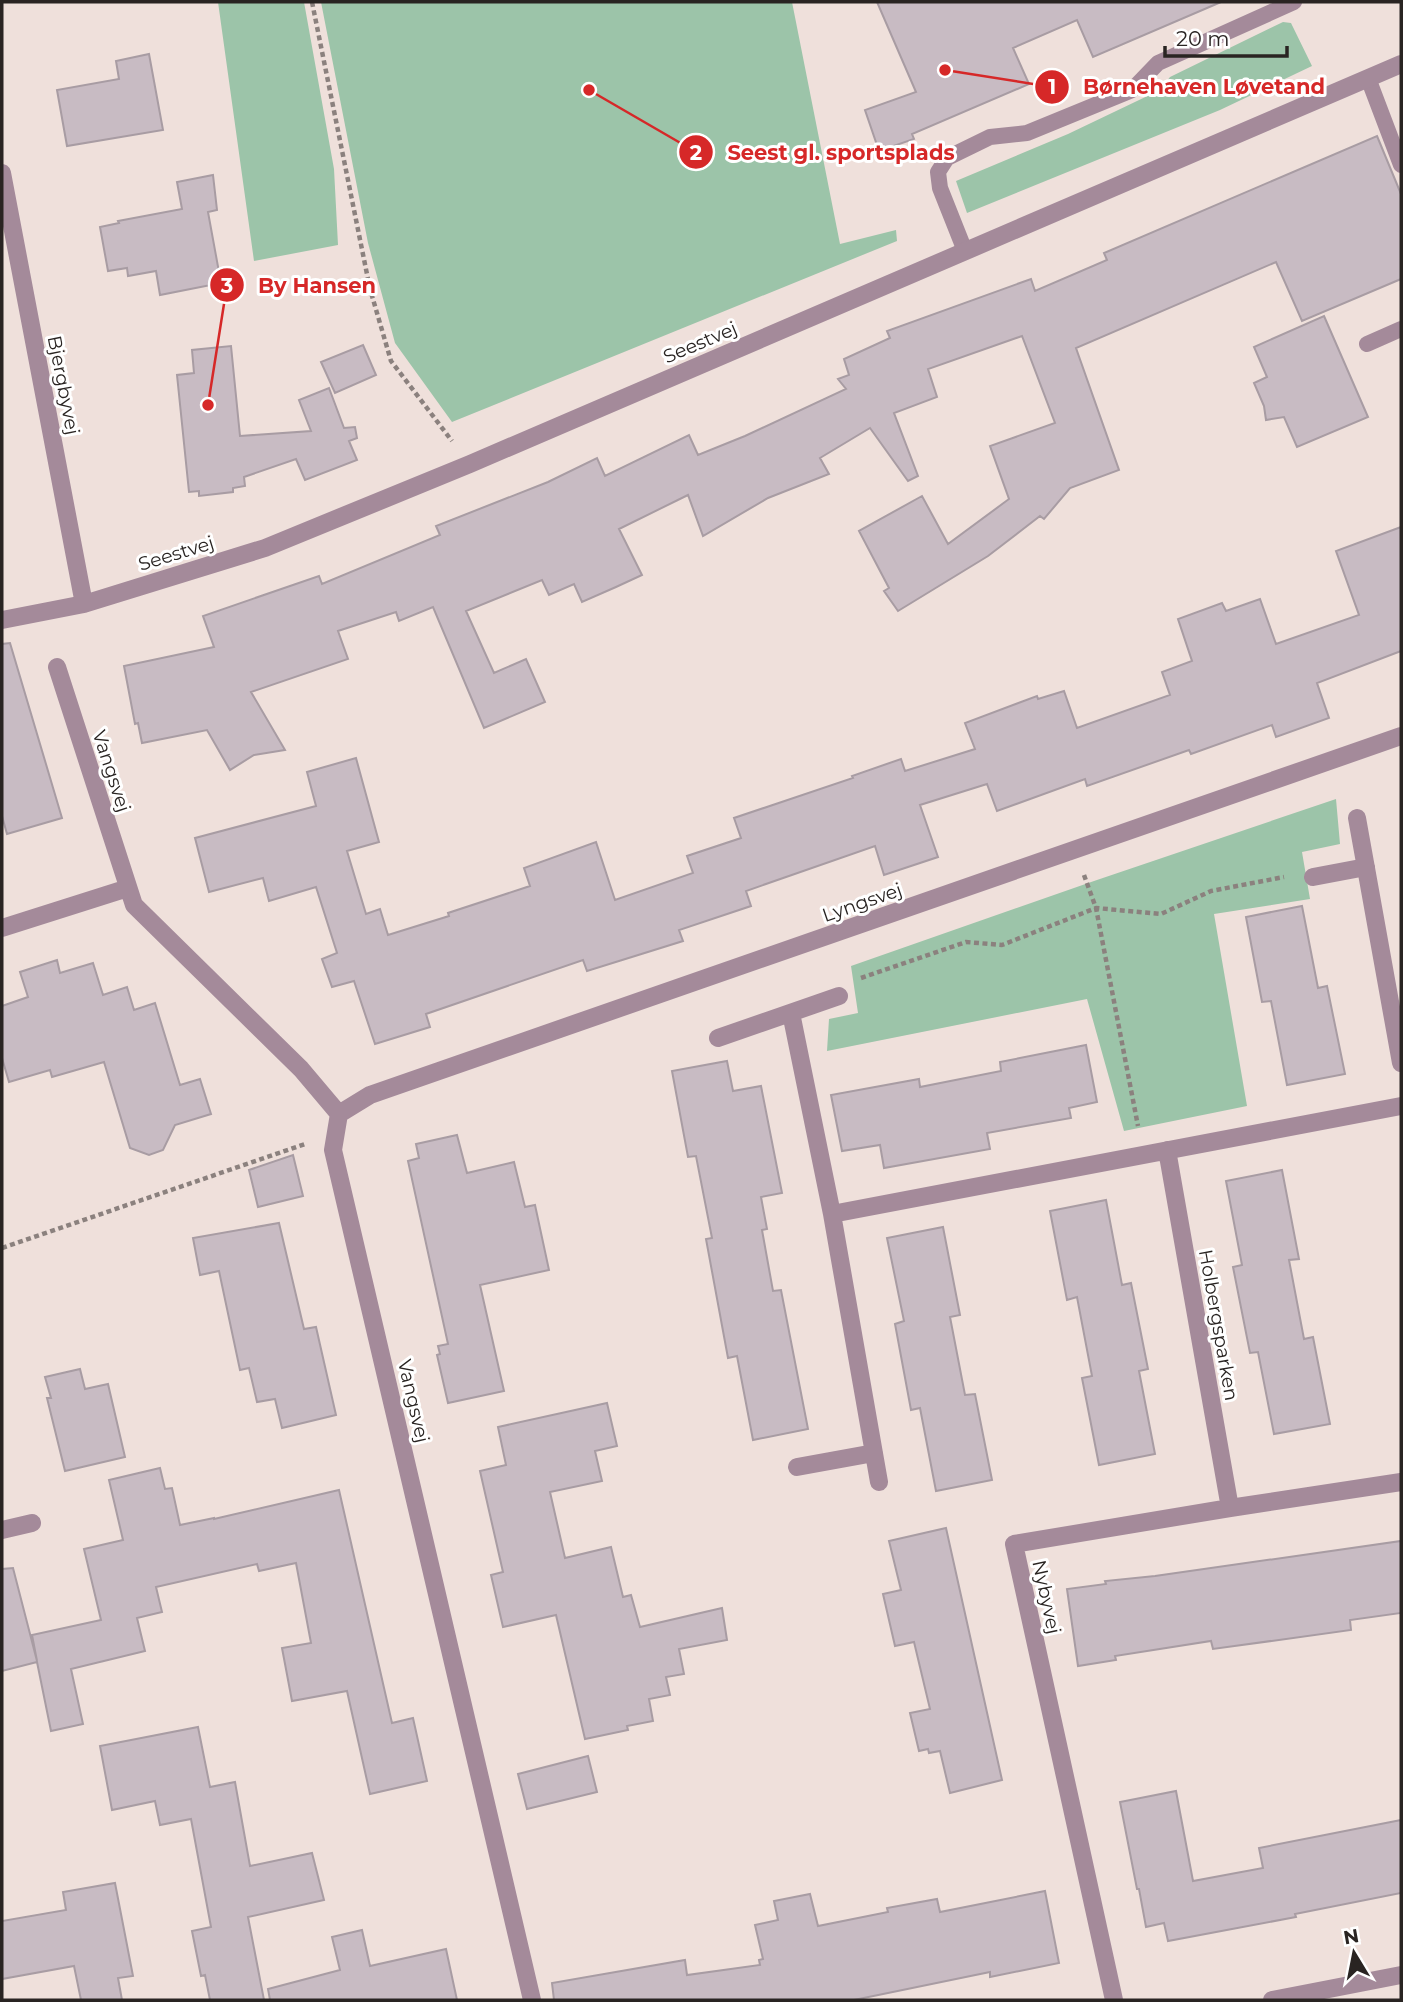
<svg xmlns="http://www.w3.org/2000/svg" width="1403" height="2002" viewBox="0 0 1403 2002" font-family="Montserrat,sans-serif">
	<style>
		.green { fill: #9cc4a9 }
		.building { fill: #c8bbc3; stroke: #a89ca3; stroke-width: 2 }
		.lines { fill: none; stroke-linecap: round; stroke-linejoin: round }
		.path { stroke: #8b817e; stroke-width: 4.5; stroke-dasharray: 5 3.5; stroke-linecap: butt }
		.service { stroke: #a48a9a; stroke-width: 16 }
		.minor { stroke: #a48a9a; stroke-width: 18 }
		.labels { text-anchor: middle; stroke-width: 6; stroke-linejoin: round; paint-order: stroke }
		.street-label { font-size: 19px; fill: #292422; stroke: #fff }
		.leader { fill: none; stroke: #d62828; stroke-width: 2.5 }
		.callout-dot { fill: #d62828; stroke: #fff; stroke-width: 2.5 }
		.mark-label { font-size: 21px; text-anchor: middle; font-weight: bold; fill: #fff }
		.callout-label { font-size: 21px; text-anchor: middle; font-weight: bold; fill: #d62828; stroke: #fff; stroke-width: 6; stroke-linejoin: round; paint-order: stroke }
	</style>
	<rect width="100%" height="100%" fill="#efe0db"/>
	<!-- green -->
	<path class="green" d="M218 2H304L334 169 338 245 254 261Z
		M321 2H792L840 244 896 230 897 241 452 422 395 343 368 243Z
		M1283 22 1291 23 1312 66 1220 110 967 213 956 181 1068 134 1160 90 1170 77Z
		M1336 799 1340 844 1302 852 1310 899 1214 914 1247 1106 1124 1131 1087 999 827 1051 829 1019 858 1013 851 966 1094 881Z"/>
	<!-- building -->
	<path class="building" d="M877 2H1221L1093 57 1077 20 1013 48 1029 84 912 134 914 139 879 151 865 110 916 92Z
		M149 54 163 130 67 146 57 90 119 79 116 61Z
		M1377 136 1401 194V279L1302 321 1276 262 1076 348 1119 470 1070 488 1044 519 1040 516 988 556 898 611 884 591 889 588 859 531 922 496 948 544 1009 499 990 446 1055 423 1022 336 928 369 937 397 894 413 918 476 908 481 870 428 820 458 829 474 768 498 703 536 688 495 619 529 642 575 616 587 582 602 574 584 549 595 542 580 466 611 494 673 526 659 545 702 484 728 433 607 399 621 396 612 338 631 348 659 251 692 285 750 254 755 230 770 207 730 142 743 138 723 135 724 124 666 214 647 203 616 319 576 322 584 440 535 436 526 548 482 597 458 605 476 689 435 698 455 745 436 846 389 838 379 849 375 844 359 890 338 887 331 1031 279 1035 291 1107 260 1104 253Z
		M213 175 217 210 208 212 221 283 160 295 156 271 128 276 127 268 108 271 100 227 119 223 118 221 182 209 177 182Z
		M1324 316 1368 417 1297 447 1284 417 1266 420 1264 406 1254 383 1267 377 1254 347Z
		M363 345 376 375 335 393 321 362Z
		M231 346 240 436 311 431 299 400 329 388 344 428 355 427 357 438 349 441 357 460 305 480 296 459 244 477 245 486 233 488V492L199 496V491L189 492 177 375 194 373 192 350Z
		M1401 527V651L1317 683 1329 718 1276 737 1272 725 1191 754 1189 750 1087 786 1085 779 997 811 987 784 920 805 938 857 884 875 875 846 746 891 751 906 679 930 683 941 587 971 583 960 426 1014 430 1027 375 1044 354 981 332 987 322 959 337 953 316 887 269 901 263 878 209 892 195 838 316 806 307 772 356 758 379 842 347 851 366 914 380 909 388 935 449 916 448 913 530 886 524 868 596 842 615 900 693 873 687 856 741 838 734 818 853 778 852 776 901 759 905 771 975 749 965 723 1037 696 1038 699 1064 691 1077 728 1170 695 1162 672 1192 661 1178 619 1222 603 1226 611 1260 599 1276 644 1359 615 1336 551Z
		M10 643 62 818 7 834 2 816V644Z
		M1302 906 1318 988 1327 986 1345 1074 1287 1085 1271 1001 1262 1002 1246 917Z
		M57 960 60 973 93 963 103 995 127 987 134 1010 155 1003 180 1085 200 1079 211 1114 175 1125 163 1150 149 1155 130 1148 104 1062 52 1077 50 1070 9 1082 2 1058V1006L28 997 20 972Z
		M1086 1045 1097 1102 1069 1108 1071 1118 987 1133 990 1149 884 1168 880 1145 842 1151 831 1095 919 1079 920 1087 1001 1071 1000 1062Z
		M727 1061 733 1091 761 1086 782 1193 761 1197 767 1229 762 1230 773 1291 781 1290 808 1429 753 1440 737 1356 728 1358 706 1239 712 1238 696 1156 688 1157 672 1071Z
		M457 1135 467 1173 514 1162 525 1207 535 1205 549 1270 480 1285 504 1391 448 1403 437 1355 440 1354 438 1346 448 1344 408 1161 419 1158 416 1144Z
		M293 1155 303 1196 258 1207 249 1170Z
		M1282 1170 1299 1259 1289 1260 1304 1339 1313 1337 1330 1424 1274 1434 1258 1352 1250 1353 1233 1267 1242 1265 1226 1181Z
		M1106 1200 1122 1285 1131 1283 1148 1369 1139 1371 1155 1454 1099 1465 1082 1378 1092 1376 1077 1297 1067 1300 1050 1211Z
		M279 1223 304 1329 316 1327 336 1415 282 1428 275 1399 257 1402 249 1368 240 1370 219 1271 200 1275 193 1238Z
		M943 1227 960 1315 950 1317 965 1395 975 1394 992 1480 936 1491 920 1408 911 1410 895 1324 904 1321 887 1238Z
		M80 1369 85 1389 108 1384 125 1457 65 1471 47 1398H51L45 1377Z
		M607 1403 617 1446 595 1451 602 1481 550 1492 565 1558 611 1547 623 1597 631 1595 640 1627 722 1608 727 1640 679 1649 684 1674 666 1677 670 1695 649 1699 653 1721 627 1726 628 1730 585 1739 556 1615 503 1627 491 1575 503 1572 480 1471 506 1465 498 1427Z
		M160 1468 165 1489 172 1488 180 1525 214 1518V1519L339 1490 392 1723 413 1718 427 1781 370 1794 347 1691 292 1701 282 1648 311 1643 296 1563 259 1571 257 1564 156 1587 162 1612 137 1618 145 1651 71 1669 83 1724 51 1731 37 1662 2 1671V1569L13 1568 37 1661 32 1635 101 1620 84 1549 123 1540 109 1480Z
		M946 1528 1002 1780 950 1793 940 1751 929 1753 928 1749 919 1751 910 1713 930 1709 914 1642 895 1646 883 1594 901 1590 889 1541Z
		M1401 1541V1613L1350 1620 1351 1630 1213 1649 1211 1641 1115 1656 1116 1660 1078 1666 1067 1589 1106 1584 1105 1581 1155 1576Z
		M198 1727 210 1787 235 1782 250 1866 312 1853 324 1900 248 1917 264 2000H210L205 1975 201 1976 192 1931 211 1927 191 1819 160 1825 155 1801 112 1810 100 1746Z
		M588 1756 597 1792 527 1809 518 1774Z
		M1176 1791 1193 1881 1263 1868 1259 1848 1401 1820V1893L1295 1914 1296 1917 1168 1941 1164 1923 1146 1927 1139 1889H1137L1120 1802Z
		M115 1883 133 1976 118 1978 122 2000H81L74 1966 2 1979V1921L66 1910 63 1892Z
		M1045 1891 1059 1963 990 1977V1972L854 2000H554L552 1983 685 1960 687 1975 760 1965 759 1960 763 1959 755 1925 778 1920 774 1901 810 1894 818 1926 888 1912 887 1908 937 1899 940 1912Z
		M362 1930 370 1966 446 1949 457 2000H270L268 1989 340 1970 332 1937Z"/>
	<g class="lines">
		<!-- path -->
		<path class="path" d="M312 2 370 289 391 361 452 441
			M1084 875 1096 908 1138 1126
			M861 978 966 942 1002 945 1096 908 1161 914 1211 891 1284 877
			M2 1248 305 1144"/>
		<!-- service -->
		<path class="service" d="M1368 78 1401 165
			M965 251 940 188 938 172 947 158 990 137 1027 133 1132 90 1158 63 1294 2
			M1367 344 1401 329"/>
		<!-- minor -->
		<path class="minor" d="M2 173 84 604
			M2 620 84 604 265 548 470 464 1401 64
			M57 667 134 905 301 1069 339 1114 333 1150 532 2000
			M1357 818 1401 1063
			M1313 877 1366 867
			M2 928 128 888
			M791 1013 832 1214 879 1482
			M718 1038 839 996
			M339 1114 370 1095 1401 736
			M1167 1150 1230 1508
			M832 1214 1401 1106
			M797 1467 874 1453
			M2 1530 32 1523
			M1114 2000 1014 1544 1230 1508 1401 1482
			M1272 2000 1401 1975"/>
	</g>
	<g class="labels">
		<!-- street labels -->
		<g class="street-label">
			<text transform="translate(700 342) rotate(-23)" y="7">Seestvej</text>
			<text transform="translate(64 385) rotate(79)" y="7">Bjergbyvej</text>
			<text transform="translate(176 553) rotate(-17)" y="7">Seestvej</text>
			<text transform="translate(112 771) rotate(72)" y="7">Vangsvej</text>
			<text transform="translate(862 902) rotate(-19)" y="7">Lyngsvej</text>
			<text transform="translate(1219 1325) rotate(80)" y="7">Holbergsparken</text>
			<text transform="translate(414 1401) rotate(77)" y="7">Vangsvej</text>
			<text transform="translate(1047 1597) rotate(78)" y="7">Nybyvej</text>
		</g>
	</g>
	<!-- callouts -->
	<path class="leader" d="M945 70L1052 87M589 90L696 152M208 405L227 285"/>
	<g class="callout-dot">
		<circle cx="945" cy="70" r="7"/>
		<circle cx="589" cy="90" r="7"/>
		<circle cx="208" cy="405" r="7"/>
		<circle cx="1052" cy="87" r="18"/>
		<circle cx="696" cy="152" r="18"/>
		<circle cx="227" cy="285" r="18"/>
	</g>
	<g class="mark-label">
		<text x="1052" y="94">1</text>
		<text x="696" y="160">2</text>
		<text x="227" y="293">3</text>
	</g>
	<g class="callout-label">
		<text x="1204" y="94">Børnehaven Løvetand</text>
		<text x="841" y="160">Seest gl. sportsplads</text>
		<text x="317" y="293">By Hansen</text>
	</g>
	<!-- border -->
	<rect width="1403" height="2002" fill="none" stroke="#292422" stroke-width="7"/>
	<!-- north arrow -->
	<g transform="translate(1354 1953) rotate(350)" stroke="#ffffff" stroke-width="5" paint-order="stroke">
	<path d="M0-5L12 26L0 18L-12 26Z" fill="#292422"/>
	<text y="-10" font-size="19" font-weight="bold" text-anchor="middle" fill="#292422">N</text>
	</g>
	<!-- scale -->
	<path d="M1165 46v10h122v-10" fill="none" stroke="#292422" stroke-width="3.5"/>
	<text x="1176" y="46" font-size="21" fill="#292422" stroke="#ffffff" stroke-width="5" paint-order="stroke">20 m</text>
</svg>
